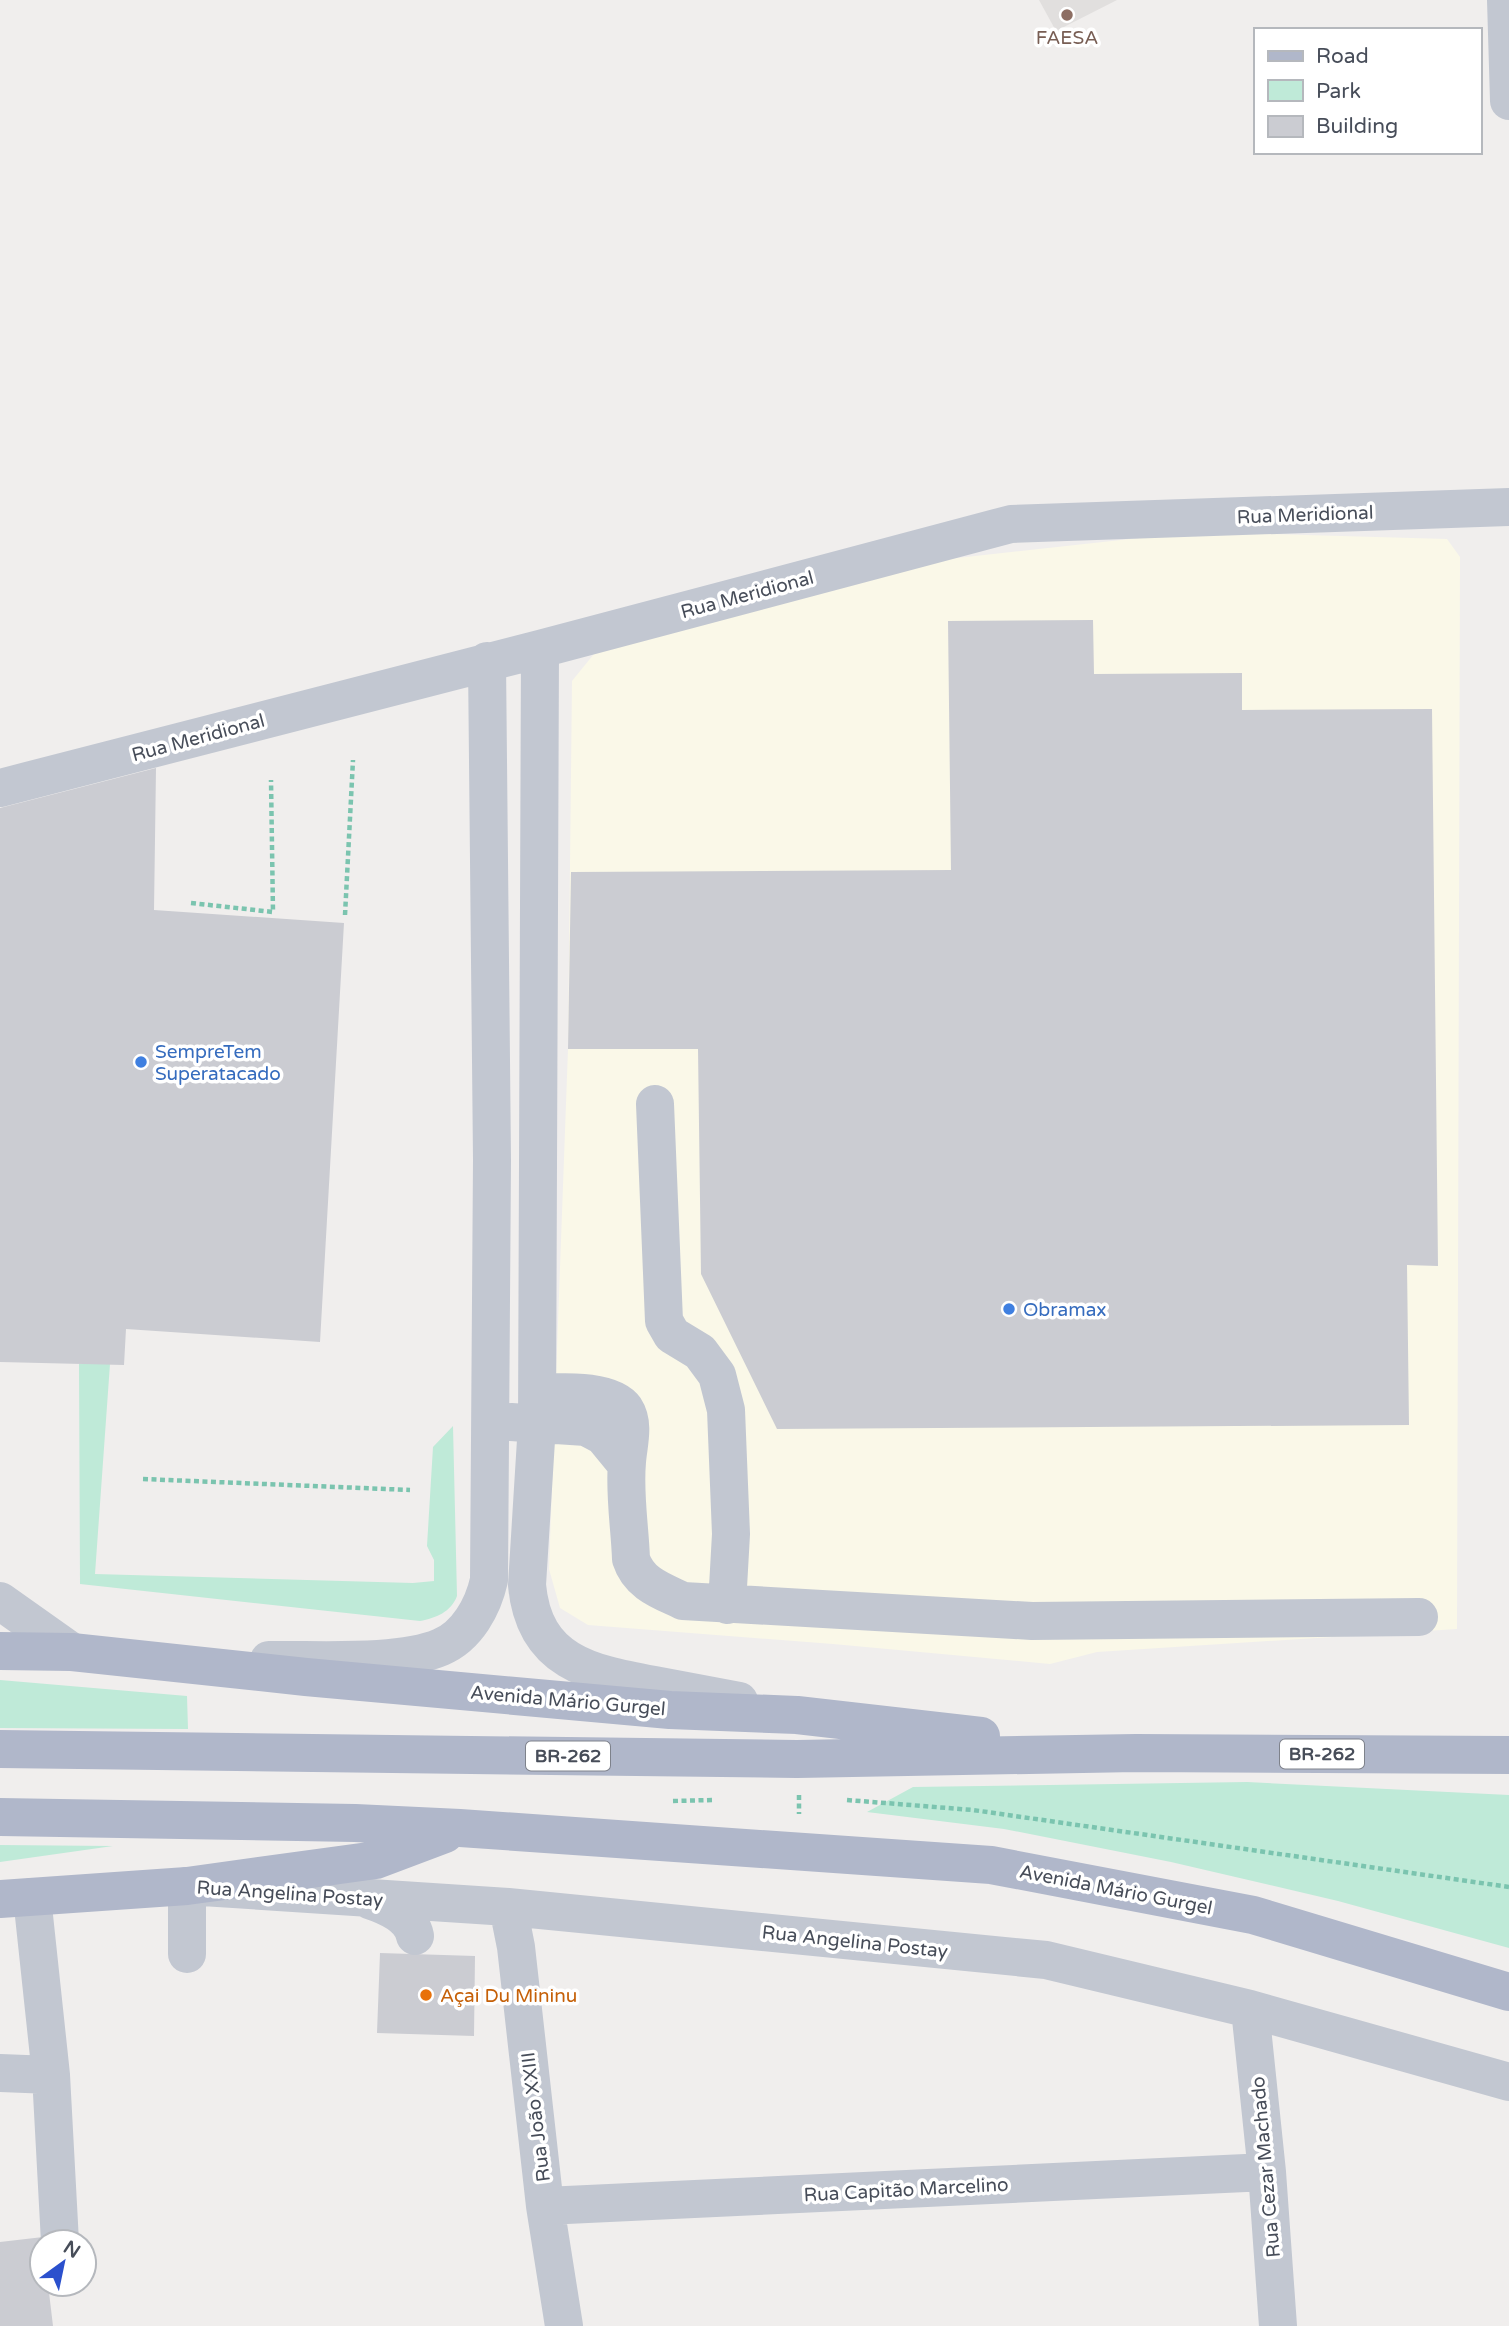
<svg xmlns="http://www.w3.org/2000/svg" width="1509" height="2326" viewBox="0 0 1509 2326" font-family="'Varela Round',sans-serif">
	<style>
		.commercial { fill: #faf8e8 }
		.education { fill: #e1dfde }
		.green { fill: #bfead8 }
		.building { fill: #cbccd2 }
		.lines { fill: none; stroke-linecap: round; stroke-linejoin: round }
		.path { stroke: #7bc4af; stroke-width: 4.5; stroke-dasharray: 5 3.5; stroke-linecap: butt }
		.minor { stroke: #c2c7d1; stroke-width: 38 }
		.major { stroke: #b0b7ca; stroke-width: 38 }
		.education-dot { fill: #8d6e63; stroke: #fff; stroke-width: 2.5 }
		.shop-dot { fill: #3f7fe0; stroke: #fff; stroke-width: 2.5 }
		.food-dot { fill: #e8710a; stroke: #fff; stroke-width: 2.5 }
		.labels { text-anchor: middle; stroke-width: 7; stroke-linejoin: round; paint-order: stroke }
		.shield { fill: #fff; stroke: #7e828b; stroke-width: 2 }
		.shield-label { font-size: 18px; font-weight: bold; fill: #474d59 }
		.education-label { font-size: 19px; fill: #785e54; stroke: #fff }
		.street-label { font-size: 19px; fill: #474d59; stroke: #fff }
		.shop-label { font-size: 19px; fill: #366cbe; stroke: #fff; text-anchor: start }
		.food-label { font-size: 19px; fill: #c56008; stroke: #fff; text-anchor: start }
	</style>
	<rect width="100%" height="100%" fill="#f0eeed"/>
	<!-- commercial -->
	<path class="commercial" d="M1194 532 1447 539 1460 557 1457 1629 1097 1652 1050 1664 833 1644 588 1625 560 1608 549 1569 568 1049 572 681 598 649 903 564Z"/>
	<!-- education -->
	<path class="education" d="M1039 0H1117L1056 31Z"/>
	<!-- green -->
	<path class="green" d="M79 1364H110L95 1574 413 1583 434 1581V1560L427 1546 433 1447 453 1426 457 1596C451 1612 436 1618 420 1621L80 1584Z
		M0 1680 187 1696 188 1729 0 1728Z
		M1247 1782 1509 1795V1948L1338 1901 1171 1862 1004 1829 867 1812 913 1787Z
		M0 1845 113 1846 0 1862Z"/>
	<!-- building -->
	<path class="building" d="M1093 620 1094 674 1242 673V710L1432 709 1438 1266 1407 1265 1409 1425 777 1429 701 1274 698 1049H568L571 872 951 870 948 621Z
		M156 768 154 910 344 923 320 1342 126 1329 124 1365 0 1362V808Z
		M380 1953 475 1956 474 2036 377 2033Z
		M43 2237 42 2284H48L53 2326H0V2242Z"/>
	<g class="lines">
		<!-- path -->
		<path class="path" d="M191 903 273 912 271 780
			M345 915 353 760
			M143 1479 410 1490
			M799 1795V1814
			M847 1800 973 1810 1509 1887
			M673 1801 713 1800"/>
		<!-- minor -->
		<path class="minor" d="M1506 0 1509 101
			M540 649 537 1424 527 1585C534 1662 589 1673 654 1685 682 1690 711 1696 739 1701
			M0 788 540 649 1011 524 1509 507
			M655 1104 664 1321 672 1335 700 1352 717 1375 726 1410 731 1534 727 1605
			M538 1392C560 1392 611 1389 625 1409 635 1424 628 1446 627 1462 624 1494 630 1528 631 1559 639 1584 662 1591 683 1601L1032 1621 1419 1617
			M511 1422 586 1427 603 1436 626 1464
			M0 1601 72 1652
			M269 1660C316 1659 400 1665 441 1647 467 1636 483 1607 489 1580L492 1160 487 661
			M32 1897 51 2075 60 2242
			M369 1900C387 1906 411 1916 415 1936
			M508 1907 516 1947 545 2206 564 2326
			M187 1954V1886L508 1907 1046 1960 1250 2009 1509 2082
			M1250 2009 1267 2172 1278 2326
			M0 2073 51 2075
			M545 2206 1267 2172"/>
		<!-- major -->
		<path class="major" d="M0 1651 72 1652 306 1677 670 1710 797 1715 981 1736
			M0 1749 797 1759 1136 1753 1509 1755
			M0 1817 355 1823 460 1828 991 1865 1253 1915 1509 1992
			M0 1899 187 1886 376 1860 445 1834"/>
	</g>
	<!-- markers -->
	<circle class="education-dot" cx="1067" cy="15" r="7"/>
	<g class="shop-dot">
		<circle cx="141" cy="1062" r="7"/>
		<circle cx="1009" cy="1309" r="7"/>
	</g>
	<circle class="food-dot" cx="426" cy="1995" r="7"/>
	<g class="labels">
		<!-- shield labels -->
		<g class="shield">
			<rect x="1280" y="1739.5" width="84" height="29" rx="5"/>
			<rect x="526" y="1741.5" width="84" height="29" rx="5"/>
		</g>
		<g class="shield-label">
			<text x="1322" y="1760">BR-262</text>
			<text x="568" y="1762">BR-262</text>
		</g>
		<!-- education labels -->
		<g class="education-label">
			<text x="1067" y="44">FAESA</text>
		</g>
		<!-- street labels -->
		<g class="street-label">
			<text transform="translate(1305 514) rotate(-2)" y="7">Rua Meridional</text>
			<text transform="translate(747 594) rotate(-15)" y="7">Rua Meridional</text>
			<text transform="translate(198 737) rotate(-15)" y="7">Rua Meridional</text>
			<text transform="translate(568 1700) rotate(5)" y="7">Avenida Mário Gurgel</text>
			<text transform="translate(1116 1889) rotate(11)" y="7">Avenida Mário Gurgel</text>
			<text transform="translate(290 1893) rotate(4)" y="7">Rua Angelina Postay</text>
			<text transform="translate(855 1941) rotate(6)" y="7">Rua Angelina Postay</text>
			<text transform="translate(535 2117) rotate(-97)" y="7">Rua João XXIII</text>
			<text transform="translate(1265 2167) rotate(-95)" y="7">Rua Cezar Machado</text>
			<text transform="translate(906 2189) rotate(-3)" y="7">Rua Capitão Marcelino</text>
		</g>
		<!-- shop labels -->
		<g class="shop-label">
			<text x="155" y="1058">SempreTem<tspan x="155" dy="22">Superatacado</tspan></text>
			<text x="1023" y="1316">Obramax</text>
		</g>
		<!-- food labels -->
		<g class="food-label">
			<text x="440" y="2002">Açai Du Mininu</text>
		</g>
	</g>
	<!-- legend -->
	<rect x="1254" y="28" width="228" height="126" fill="#ffffff" stroke="#b5b8bd" stroke-width="2"/>
	<rect x="1268" y="51" width="35" height="10" fill="#b0b7ca" stroke="#b5b8bd" stroke-width="2"/>
	<text x="1316" y="63" font-size="21" fill="#474d59">Road</text>
	<rect x="1268" y="80" width="35" height="21" fill="#bfead8" stroke="#b5b8bd" stroke-width="2"/>
	<text x="1316" y="98" font-size="21" fill="#474d59">Park</text>
	<rect x="1268" y="116" width="35" height="21" fill="#cbccd2" stroke="#b5b8bd" stroke-width="2"/>
	<text x="1316" y="133" font-size="21" fill="#474d59">Building</text>
	<!-- north arrow -->
	<g transform="translate(63 2263) rotate(33)"><circle r="33" fill="#ffffff" stroke="#b5b8bd" stroke-width="2"/>
	<path d="M0-5L12 26L0 18L-12 26Z" fill="#2b50cd"/>
	<text y="-10" font-size="19" font-weight="bold" text-anchor="middle" fill="#474d59">N</text>
	</g>
</svg>
